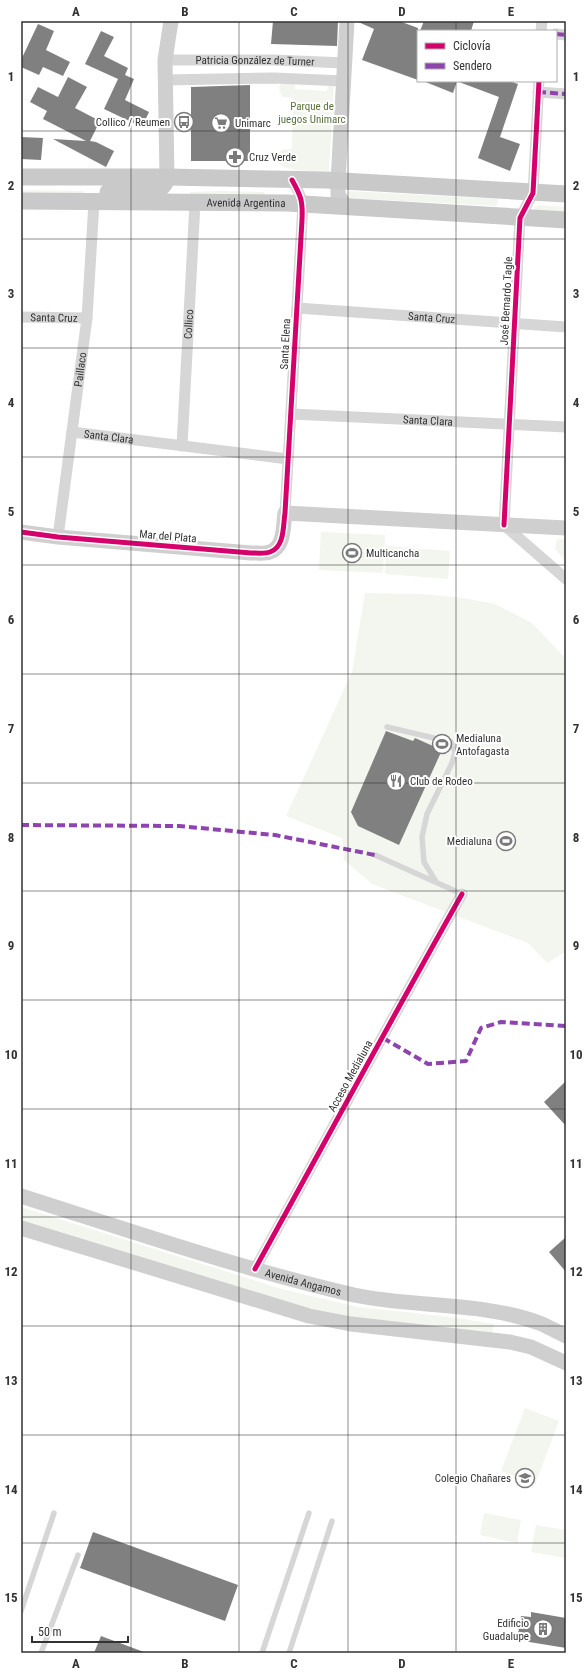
<svg xmlns="http://www.w3.org/2000/svg" width="587" height="1674" viewBox="0 0 587 1674" font-family="'Roboto Condensed',sans-serif">
	<style>
		.green { fill: #f3f6ee }
		.building { fill: #808080 }
		.lines { fill: none; stroke-linecap: round; stroke-linejoin: round }
		.lane { stroke: #d6d6d6; stroke-width: 5.5 }
		.street { stroke: #d6d6d6; stroke-width: 11 }
		.secondary { stroke: #cfcfcf; stroke-width: 15 }
		.primary { stroke: #c9c9c9; stroke-width: 17 }
		.quiet { stroke: #8e44ad; stroke-width: 4; stroke-dasharray: 8 4; stroke-linecap: butt }
		.cycleway-casing { stroke: #fff; stroke-width: 8 }
		.cycleway { stroke: #d6006c; stroke-width: 5 }
		.grid { fill: none; stroke: #323232; stroke-width: 1; stroke-opacity: 0.55 }
		.labels { text-anchor: middle; stroke-width: 4; stroke-linejoin: round; paint-order: stroke }
		.street-label { font-size: 11px; fill: #323232; stroke: #fff }
		.park-label { font-size: 11px; fill: #5a723b; stroke: #fff }
		.poi-label { font-size: 11px; fill: #323232; stroke: #fff; text-anchor: start }
		.neatline { fill: none; stroke: #323232; stroke-width: 1.5 }
		.grid-label { font-size: 13px; text-anchor: middle; font-weight: bold; fill: #323232 }
	</style>
	<rect width="100%" height="100%" fill="#fff"/>
	<!-- green -->
	<path class="green" d="M295 81V89L327 91 328 83H334L329 171C313 170 289 174 277 162V154L282 150 292 149 293 98 282 97 279 88 281 82Z
		M21 190 83 191 85 196 21 197Z
		M221 191 264 192V200L190 199V192Z
		M349 191 498 199 497 206 348 198Z
		M539 205 566 207V214L534 210 535 207Z
		M321 532 385 535 383 573 319 570Z
		M557 539H566V562L555 549Z
		M386 546 450 551 448 579 385 574Z
		M365 593 422 594 463 598 495 604 532 623 566 659V954L563 953 547 963 528 943 372 884 344 860 342 838 286 816 352 672Z
		M21 1207 282 1289 358 1307 451 1317 494 1324 492 1336 314 1312 21 1224Z
		M525 1408 559 1421 535 1485 501 1471Z
		M484 1513 521 1520 517 1543 480 1535Z
		M536 1525 566 1530V1558L531 1552Z"/>
	<!-- building -->
	<path class="building" d="M273 21H338L337 46 271 44Z
		M356 21H399L418 28V80L362 60 374 29Z
		M424 21H474L471 31H420Z
		M38 24 54 31 46 50 70 62 63 76 43 67 39 75 21 67V60Z
		M101 31 114 37 104 56 128 68 125 75 134 79 125 100 149 112 142 127 104 109 118 79 85 64Z
		M68 77 87 87 75 108 100 121 90 141 96 142 114 151 106 167 53 139 86 141 43 119 47 111 30 102 38 87 58 97Z
		M423 81H457L453 93Z
		M459 81H509L518 84 500 137 520 144 510 171 478 158 499 97 459 82Z
		M250 85V161H191V87Z
		M21 137 43 138 41 160 21 159Z
		M386 731 413 741 415 738 442 750 399 845 358 826 351 812Z
		M566 1081V1126L544 1102Z
		M566 1237V1272L549 1252Z
		M93 1532 238 1585 225 1621 80 1568Z
		M531 1612 566 1618V1648L517 1640 521 1616 531 1617Z
		M101 1636 144 1652 143 1653H94Z"/>
	<g class="lines">
		<!-- lane -->
		<path class="lane" d="M387 727 451 742 455 752 452 763 427 814 422 837 424 862 435 880
			M375 855 462 894
			M21 1611 54 1513
			M41 1653 78 1555
			M262 1653 309 1513
			M289 1653 332 1521"/>
		<!-- street -->
		<g class="street">
			<path d="M541 31 542 21"/>
			<path d="M556 34 566 35"/>
			<path id="s1" d="M165 60H273L345 63"/>
			<path d="M165 80 274 78 344 81"/>
			<path d="M539 81 533 193 520 218 504 525 566 579"/>
			<path d="M538 92 566 94"/>
			<path id="s2" d="M297 308 566 327"/>
			<path id="s3" d="M21 317 87 318"/>
			<path id="s4" d="M291 414 566 427"/>
			<path id="s5" d="M72 432 288 459"/>
			<path id="s6" d="M182 446 195 203"/>
			<path d="M285 513 303 204 299 193 292 180"/>
			<path id="s7" d="M58 537 87 318 94 202"/>
			<path d="M255 1269C324 1144 392 1018 462 894"/>
		</g>
		<!-- secondary -->
		<g class="secondary">
			<path d="M167 177 165 60 171 21"/>
			<path d="M346 207 338 195V181L347 21"/>
			<path d="M21 532 58 537 251 553C257 553 265 554 270 552 285 547 283 525 285 513L566 528"/>
			<path id="s8" d="M21 1196C131 1231 241 1269 354 1295 415 1308 482 1301 542 1324 550 1328 558 1332 566 1336"/>
			<path d="M21 1228 309 1316 351 1324 510 1342 531 1347 566 1363"/>
		</g>
		<!-- primary -->
		<g class="primary">
			<path d="M21 177H167L326 180 566 194"/>
			<path d="M108 192 161 188 165 183 167 177"/>
			<path id="s9" d="M21 201 287 203 566 220"/>
		</g>
		<!-- quiet -->
		<path class="quiet" d="M556 34 566 35
			M538 92 566 94
			M21 825 179 826 275 835 375 855
			M383 1038 428 1064 466 1061 481 1028 501 1022 566 1026"/>
		<defs>
			<path id="cycleway" d="M504 525 520 218 533 193 539 81
				M21 532 58 537 251 553C257 553 265 554 270 552 285 547 283 525 285 513L302 220C303 201 301 196 292 180
				M255 1269C324 1144 392 1018 462 894"/>
		</defs>
		<!-- cycleway casing -->
		<use href="#cycleway" class="cycleway-casing"/>
		<!-- cycleway -->
		<use href="#cycleway" class="cycleway"/>
	</g>
	<!-- grid -->
	<path class="grid" d="M131 21V1653M239 21V1653M348 21V1653M456 21V31M456 81V1653M21 131H566M21 239H566M21 348H566M21 457H566M21 565H566M21 674H566M21 783H566M21 891H566M21 1000H566M21 1109H566M21 1217H566M21 1326H566M21 1435H566M21 1543H566"/>
	<!-- icons -->
	<defs>
		<symbol id="bus-ring" viewBox="-11 -11 22 22"><circle r="9.5" fill="#fff" stroke="#7a7a7a" stroke-width="1.5"/><path d="M-5-6H5V4H4V6H2V4H-2V6H-4V4H-5ZM-3.5-4V0h7V-4ZM-3.5 1.2v1.5H-2V1.2ZM2 1.2v1.5H3.5V1.2Z" fill="#7a7a7a"/></symbol>
		<symbol id="supermarket-ring" viewBox="-11 -11 22 22"><circle r="9.5" fill="#fff" stroke="#7a7a7a" stroke-width="1.5"/><path d="M-6-5.5h2.5l.6 2H6L4.5 2H-2.5L-4.4-4H-6ZM-1.5 3.2a1.3 1.3 0 1 0 .1 0ZM3 3.2a1.3 1.3 0 1 0 .1 0Z" fill="#7a7a7a"/></symbol>
		<symbol id="pharmacy-ring" viewBox="-11 -11 22 22"><circle r="9.5" fill="#fff" stroke="#7a7a7a" stroke-width="1.5"/><path d="M-2-6h4v4h4v4h-4v4h-4v-4h-4v-4h4Z" fill="#7a7a7a"/></symbol>
		<symbol id="stadium-ring" viewBox="-11 -11 22 22"><circle r="9.5" fill="#fff" stroke="#7a7a7a" stroke-width="1.5"/><path d="M0-5a6.5 5 0 1 0 0 10a6.5 5 0 1 0 0-10ZM-3.5-1.8h7v3.6h-7Z" fill="#7a7a7a"/></symbol>
		<symbol id="restaurant-ring" viewBox="-11 -11 22 22"><circle r="9.5" fill="#fff" stroke="#7a7a7a" stroke-width="1.5"/><path d="M-5-6h1v4h1v-4h1v4h1v-4h1v5L-1.5 .5V6h-2V.5L-5-1ZM5-6V6H3V1.5H1.5Q1.5-4 5-6Z" fill="#7a7a7a"/></symbol>
		<symbol id="school-ring" viewBox="-11 -11 22 22"><circle r="9.5" fill="#fff" stroke="#7a7a7a" stroke-width="1.5"/><path d="M0-5L7-2L0 1L-7-2ZM-4 1L0 2.5L4 1V4Q0 6-4 4Z" fill="#7a7a7a"/></symbol>
		<symbol id="building-ring" viewBox="-11 -11 22 22"><circle r="9.5" fill="#fff" stroke="#7a7a7a" stroke-width="1.5"/><path d="M-4-6H4V6H1V3H-1V6H-4ZM-2.5-4.3h1.7v1.8h-1.7ZM.8-4.3h1.7v1.8H.8ZM-2.5-1h1.7V.8h-1.7ZM.8-1h1.7V.8H.8Z" fill="#7a7a7a"/></symbol>
	</defs>
	<g fill-rule="evenodd">
		<use href="#bus-ring" x="173" y="111" width="22" height="22"/>
		<use href="#supermarket-ring" x="210" y="112" width="22" height="22"/>
		<use href="#pharmacy-ring" x="224" y="146" width="22" height="22"/>
		<use href="#stadium-ring" x="341" y="542" width="22" height="22"/>
		<use href="#stadium-ring" x="431" y="733" width="22" height="22"/>
		<use href="#restaurant-ring" x="385" y="770" width="22" height="22"/>
		<use href="#stadium-ring" x="495" y="830" width="22" height="22"/>
		<use href="#school-ring" x="514" y="1467" width="22" height="22"/>
		<use href="#building-ring" x="532" y="1618" width="22" height="22"/>
	</g>
	<g class="labels">
		<!-- street labels -->
		<g class="street-label">
			<text dy="4" stroke="none"><textPath href="#s1" startOffset="90">Patricia González de Turner</textPath></text>
			<text dy="4" stroke="none"><textPath href="#s9" startOffset="225">Avenida Argentina</textPath></text>
			<text transform="translate(506 301) rotate(-87)" y="4">José Bernardo Tagle</text>
			<text dy="4" stroke="none"><textPath href="#s3" startOffset="33">Santa Cruz</textPath></text>
			<text dy="4" stroke="none"><textPath href="#s2" startOffset="135">Santa Cruz</textPath></text>
			<text dy="4" stroke="none"><textPath href="#s6" startOffset="122">Collico</textPath></text>
			<text transform="translate(285 344) rotate(-87)" y="4">Santa Elena</text>
			<text dy="4" stroke="none"><textPath href="#s7" startOffset="169">Paillaco</textPath></text>
			<text dy="4" stroke="none"><textPath href="#s4" startOffset="137">Santa Clara</textPath></text>
			<text dy="4" stroke="none"><textPath href="#s5" startOffset="37">Santa Clara</textPath></text>
			<text transform="translate(168 536) rotate(5)" y="4">Mar del Plata</text>
			<text transform="translate(350 1076) rotate(-61)" y="4">Acceso Medialuna</text>
			<text dy="4" stroke="none"><textPath href="#s8" startOffset="295">Avenida Angamos</textPath></text>
		</g>
		<!-- park labels -->
		<g class="park-label">
			<text x="312" y="110">Parque de<tspan x="312" dy="13">juegos Unimarc</tspan></text>
		</g>
		<!-- poi labels -->
		<g class="poi-label">
			<text x="170" y="126" text-anchor="end">Collico / Reumen</text>
			<text x="235" y="127">Unimarc</text>
			<text x="249" y="161">Cruz Verde</text>
			<text x="366" y="557">Multicancha</text>
			<text x="456" y="742">Medialuna<tspan x="456" dy="13">Antofagasta</tspan></text>
			<text x="410" y="785">Club de Rodeo</text>
			<text x="492" y="845" text-anchor="end">Medialuna</text>
			<text x="511" y="1482" text-anchor="end">Colegio Chañares</text>
			<text x="529" y="1627" text-anchor="end">Edificio<tspan x="529" dy="13">Guadalupe</tspan></text>
		</g>
	</g>
	<!-- border -->
	<rect width="587" height="1674" fill="none" stroke="#ffffff" stroke-width="44"/>
	<!-- legend -->
	<rect x="417" y="30" width="140" height="52" fill="#ffffff" stroke="#adadad"/>
	<rect x="425" y="43" width="20" height="6" fill="#d6006c" stroke="#adadad"/>
	<text x="453" y="50" font-size="12" fill="#323232">Ciclovía</text>
	<rect x="425" y="63" width="20" height="6" fill="#8e44ad" stroke="#adadad"/>
	<text x="453" y="70" font-size="12" fill="#323232">Sendero</text>
	<!-- scale -->
	<path d="M32 1636v6h96v-6" fill="none" stroke="#323232" stroke-width="2"/>
	<text x="38" y="1636" font-size="12" fill="#323232" stroke="#ffffff" stroke-width="3" paint-order="stroke">50 m</text>
	<rect x="22" y="22" width="543" height="1630" class="neatline"/>
	<g class="grid-label">
		<text x="76" y="16">A</text>
		<text x="185" y="16">B</text>
		<text x="294" y="16">C</text>
		<text x="402" y="16">D</text>
		<text x="511" y="16">E</text>
		<text x="11" y="81">1</text>
		<text x="576" y="81">1</text>
		<text x="11" y="190">2</text>
		<text x="576" y="190">2</text>
		<text x="11" y="298">3</text>
		<text x="576" y="298">3</text>
		<text x="11" y="407">4</text>
		<text x="576" y="407">4</text>
		<text x="11" y="516">5</text>
		<text x="576" y="516">5</text>
		<text x="11" y="624">6</text>
		<text x="576" y="624">6</text>
		<text x="11" y="733">7</text>
		<text x="576" y="733">7</text>
		<text x="11" y="842">8</text>
		<text x="576" y="842">8</text>
		<text x="11" y="950">9</text>
		<text x="576" y="950">9</text>
		<text x="11" y="1059">10</text>
		<text x="576" y="1059">10</text>
		<text x="11" y="1168">11</text>
		<text x="576" y="1168">11</text>
		<text x="11" y="1276">12</text>
		<text x="576" y="1276">12</text>
		<text x="11" y="1385">13</text>
		<text x="576" y="1385">13</text>
		<text x="11" y="1494">14</text>
		<text x="576" y="1494">14</text>
		<text x="11" y="1602">15</text>
		<text x="576" y="1602">15</text>
		<text x="76" y="1668">A</text>
		<text x="185" y="1668">B</text>
		<text x="294" y="1668">C</text>
		<text x="402" y="1668">D</text>
		<text x="511" y="1668">E</text>
	</g>
</svg>
